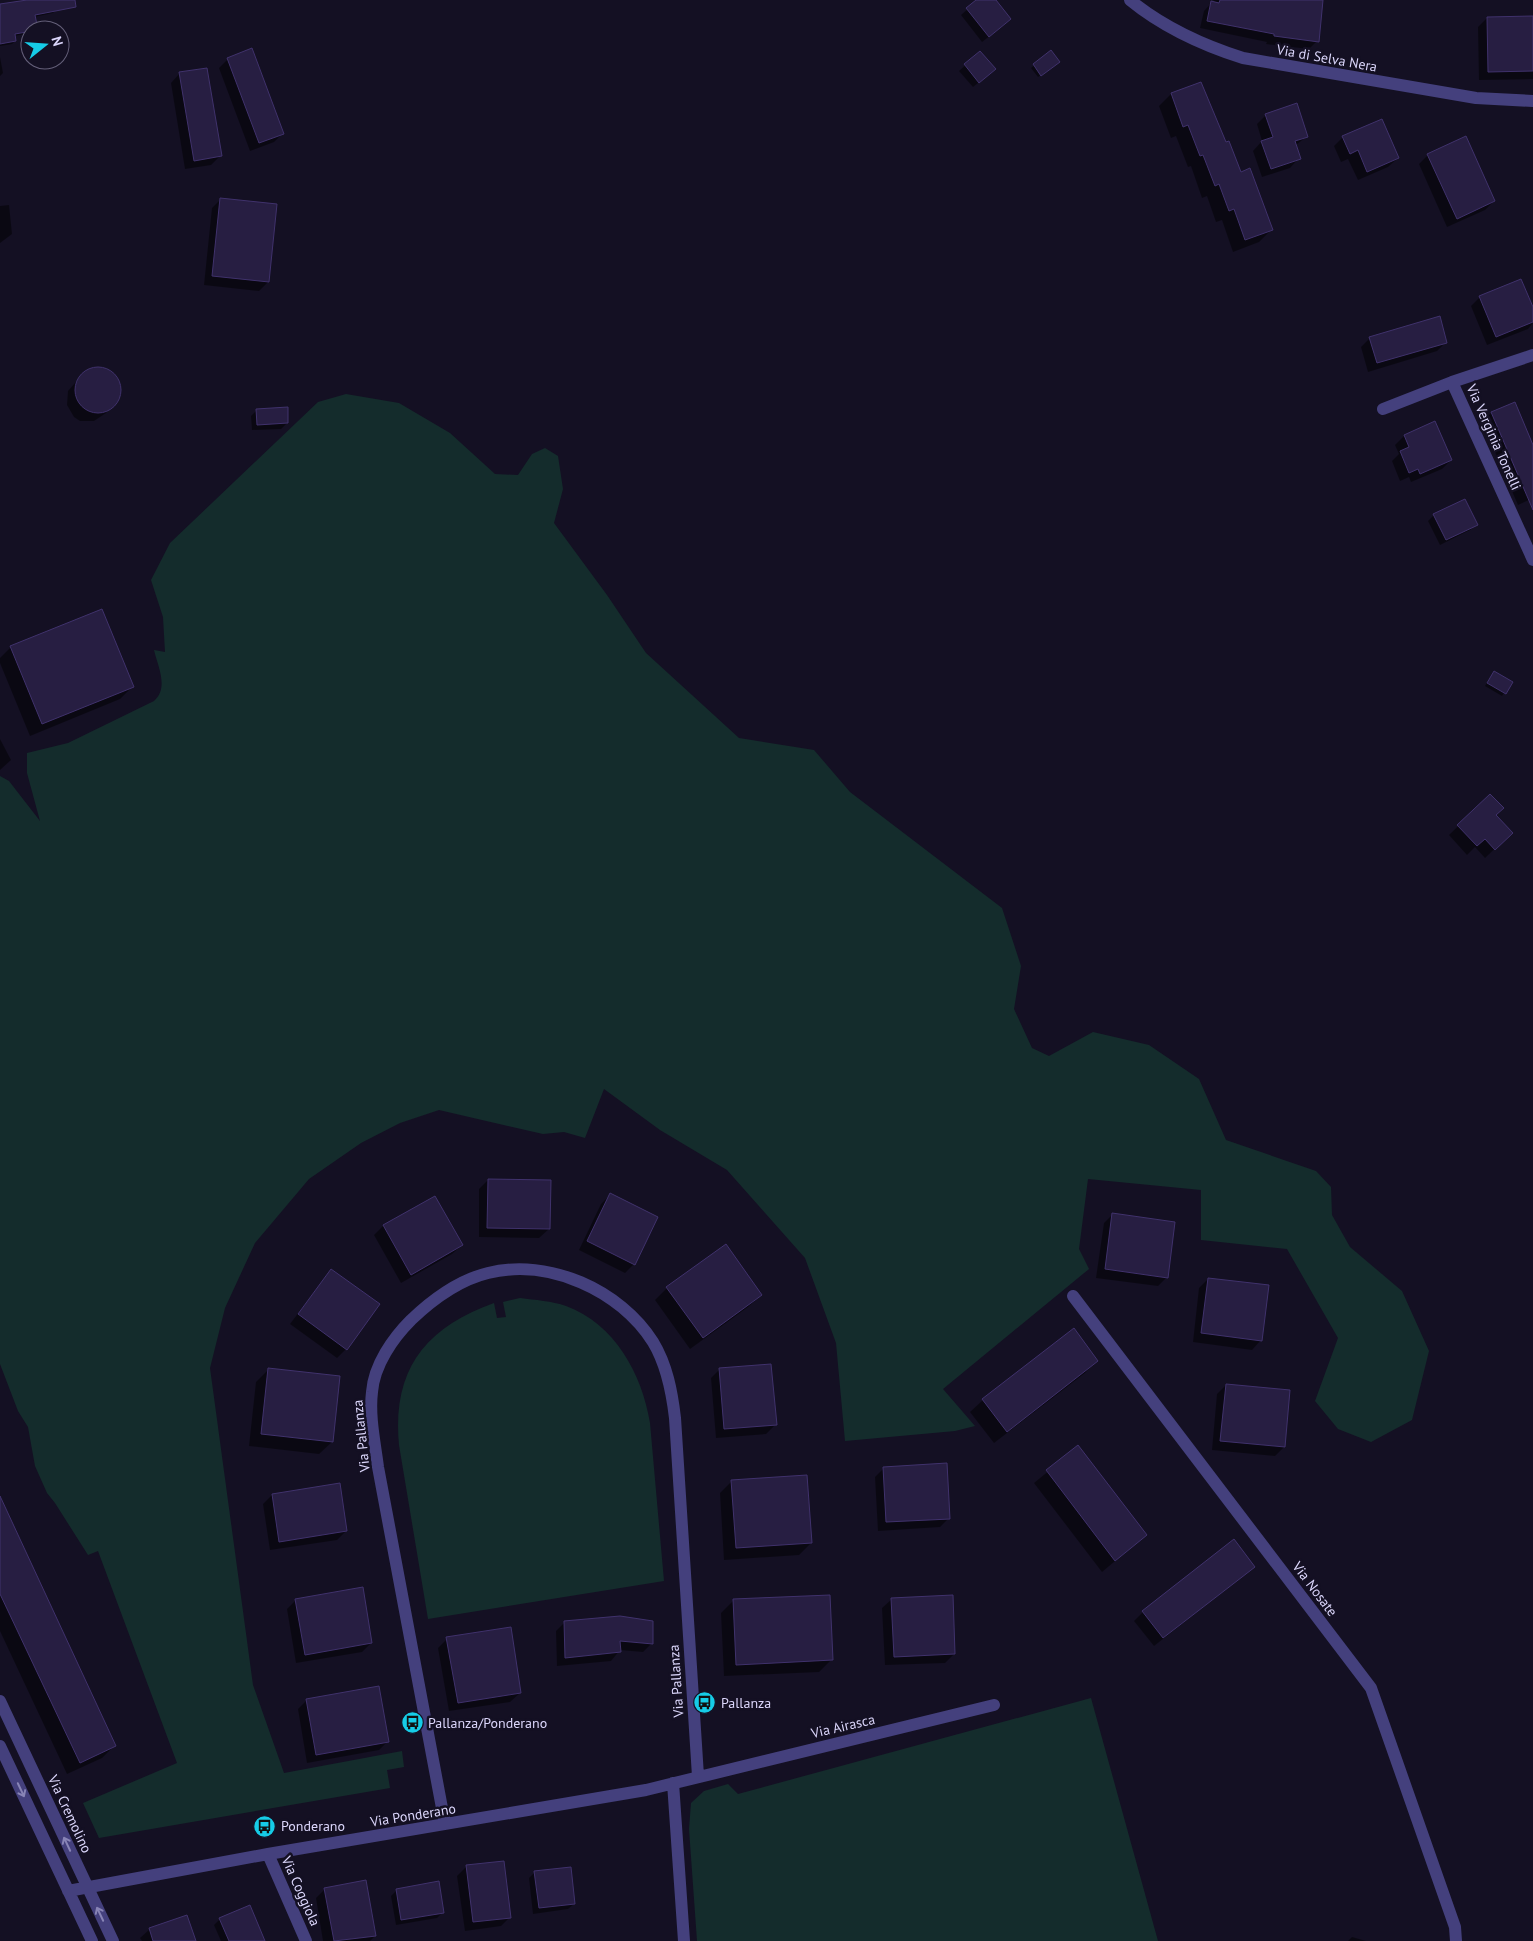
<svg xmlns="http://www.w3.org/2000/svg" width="1533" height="1941" viewBox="0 0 1533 1941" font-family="'PT Sans',sans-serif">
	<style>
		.green { fill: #142c2c }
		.shadow { fill: #0007 }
		.building { fill: #271e42; stroke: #40326c }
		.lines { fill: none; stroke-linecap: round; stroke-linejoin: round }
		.minor { stroke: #44407d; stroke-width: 12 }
		.oneway { stroke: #8884b6 }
		.labels { text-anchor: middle; stroke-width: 5; stroke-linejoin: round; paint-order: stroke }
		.street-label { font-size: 14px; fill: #dbd6fb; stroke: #141023 }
		.poi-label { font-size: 14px; fill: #dbd6fb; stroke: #141023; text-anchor: start }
	</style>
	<rect width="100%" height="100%" fill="#141023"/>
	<!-- green -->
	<path class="green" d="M346 394 399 403 450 433 495 474 518 475 532 454 545 448 558 456 563 489 554 523 607 595 646 653 739 738 814 750 850 792 1002 908 1021 966 1014 1009 1032 1048 1049 1056 1093 1032 1149 1045 1199 1079 1226 1140 1316 1171 1331 1187 1332 1215 1350 1247 1402 1291 1429 1351 1412 1420 1371 1442 1338 1429 1315 1401 1338 1338 1287 1249 1201 1240V1190L1088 1179 1079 1249 1089 1269 943 1389 975 1426 955 1431 845 1441 836 1343 805 1258 727 1170 660 1130 604 1089 585 1138 564 1132 543 1134 439 1110 400 1123 361 1143 309 1179 255 1243 225 1308 210 1368 253 1685 284 1773 402 1751 404 1767 387 1770 390 1788 99 1838 83 1803 177 1763 98 1551 88 1555 55 1503 47 1493 35 1466 28 1427 18 1411 0 1364V776L9 781 40 821 27 773V753L68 743 154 701C169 688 158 667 154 650L165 652 163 617 151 580 170 543 318 402Z
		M520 1298C535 1300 552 1301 566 1306 615 1324 642 1374 650 1423L664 1581 428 1619 399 1445C392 1371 424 1328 494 1303L497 1318 506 1317 503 1302Z
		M1091 1698 1158 1941H697L689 1829 691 1803 704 1791 728 1784 738 1794Z"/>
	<!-- shadow -->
	<path class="shadow" d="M31 0H54L56 10 53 13 34 17 30 33 14 36 15 41 12 44 0 46V6Z
		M978 0H995L1004 25 982 42 961 15Z
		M1214 0H1322L1317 41 1309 49 1266 44 1267 42 1200 28 1204 11Z
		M1533 17V79L1479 80 1478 27 1487 18Z
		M980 52 988 75 973 87 959 71Z
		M1051 52 1056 64 1038 77 1031 68Z
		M0 57 3 73 0 76Z
		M228 59 283 133 274 142 250 151 219 68Z
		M180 73 220 156 211 165 185 169 171 83Z
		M1171 94 1226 144 1271 230 1259 242 1233 252 1222 220 1216 222 1207 196 1202 198 1191 166 1188 167 1176 136 1171 138 1159 106Z
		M1266 115 1307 136 1295 146 1299 158 1290 168 1262 177 1253 151 1262 141 1257 124Z
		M1343 137 1398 158 1388 167 1358 180 1348 159 1341 162 1334 146Z
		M1428 155 1494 201 1485 210 1447 227 1419 164Z
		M221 199 268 282 259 291 204 285 212 208Z
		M9 205 12 234 0 243V206Z
		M1480 297 1533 311V323L1528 329 1487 345 1471 306Z
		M1370 338 1446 342 1437 351 1368 372 1361 347Z
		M95 369 109 372 119 383V397L106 413 94 421H80L74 417 67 405 68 391 82 375Z
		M1514 404 1533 448V498L1518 505 1482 422 1491 413Z
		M257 410 287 423 281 429 252 430 251 416Z
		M1435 423 1451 460 1442 469 1411 482 1409 477 1400 481 1392 461 1399 454 1395 445 1404 436Z
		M1464 500 1476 524 1470 530 1440 545 1428 521 1434 515Z
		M11 647 132 687 120 699 30 736 0 663V658Z
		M1492 675 1511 682 1502 696 1485 686Z
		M0 739 11 760 0 770Z
		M1490 795 1495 815 1511 833 1485 858 1475 847 1467 855 1449 835Z
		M488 1180 549 1229 539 1238 479 1237V1189Z
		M610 1195 634 1264 625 1273 579 1250 601 1204Z
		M434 1197 462 1245 452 1254 401 1283 374 1235 383 1226Z
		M1113 1214 1167 1277 1158 1286 1096 1278 1104 1223Z
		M331 1270 346 1349 337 1358 290 1324Z
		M1208 1279 1261 1340 1252 1350 1193 1342 1199 1288Z
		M667 1288 761 1295 748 1307 690 1349 655 1300Z
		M1073 1330 1097 1360 1085 1373 994 1443 970 1412 983 1400Z
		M269 1369 332 1442 319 1454 249 1446 256 1382Z
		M720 1369 775 1425 766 1434 716 1438 711 1378Z
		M1226 1385 1284 1447 1275 1456 1212 1450 1217 1394Z
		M1078 1447 1146 1535 1102 1572 1034 1483Z
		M884 1468 949 1518 940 1527 878 1531 875 1477Z
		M732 1481 811 1543 799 1555 724 1560 720 1493Z
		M272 1495 346 1531 337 1540 270 1550 263 1504Z
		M0 1500 114 1746 102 1758 67 1774 0 1631Z
		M1254 1567 1154 1646 1134 1621 1143 1612Z
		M892 1599 954 1654 945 1663 885 1665 882 1608Z
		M296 1600 371 1643 362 1652 296 1663 287 1609Z
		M733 1601 832 1659 819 1672 724 1676 721 1613Z
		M565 1622 652 1643 643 1652 620 1650 611 1661 557 1666 556 1631Z
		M447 1639 520 1693 510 1702 449 1711 438 1648Z
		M307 1700 388 1741 379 1750 307 1763 298 1709Z
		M467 1866 510 1917 501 1926 465 1931 457 1876Z
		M535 1872 574 1904 568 1909 533 1914 529 1878Z
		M325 1889 375 1936 370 1941H323L316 1898Z
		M397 1890 443 1912 437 1918 396 1925 391 1896Z
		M220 1919 262 1941H221L214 1925Z
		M150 1929 194 1941H142L140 1938Z
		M1352 1937 1366 1941H1348Z"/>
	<!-- building -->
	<path class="building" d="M27 0H75L76 7 35 15 38 30 15 34 16 41 0 44V4Z
		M976 0H996L1011 19 989 37 966 8Z
		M1220 0H1323L1319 42 1274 36V34L1207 21 1211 1 1219 3Z
		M1533 16V71L1488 72 1487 17Z
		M252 48 284 134 259 143 227 58Z
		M1051 50 1060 62 1041 76 1033 64Z
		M980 51 996 69 979 83 964 64Z
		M207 68 222 156 194 161 179 72Z
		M1201 82 1226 142 1229 141 1241 172 1250 168 1273 230 1245 240 1234 209 1229 211 1219 184 1215 186 1203 155 1200 156 1188 125 1183 127 1171 93Z
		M1297 103 1308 137 1295 141 1301 159 1271 169 1261 141 1273 137 1265 114Z
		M1382 119 1399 158 1367 172 1358 150 1350 154 1342 136Z
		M1466 136 1495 201 1457 219 1427 154Z
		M220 198 277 204 269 282 212 276Z
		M1521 279 1533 307V322L1496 337 1479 296Z
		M1440 316 1447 343 1377 363 1369 337Z
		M75 390a23 23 0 1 1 46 0a23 23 0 1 1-46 0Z
		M1515 402 1533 445V510L1491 412Z
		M288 407V423L257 425 256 409Z
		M1435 421 1452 460 1420 474 1418 469 1409 473 1400 451 1409 447 1404 435Z
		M1465 499 1478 525 1446 540 1433 514Z
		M102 609 134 687 42 724 10 646Z
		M1494 671 1513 682 1506 694 1487 683Z
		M1490 794 1504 808 1496 815 1513 833 1495 850 1485 839 1477 846 1457 825Z
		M488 1179 551 1180 550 1229 487 1228Z
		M610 1193 658 1217 635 1265 587 1241Z
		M435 1196 463 1245 411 1275 383 1225Z
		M1112 1213 1175 1222 1168 1278 1105 1269Z
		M726 1244 762 1295 703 1338 666 1287Z
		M331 1269 380 1304 347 1350 298 1314Z
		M1208 1278 1269 1285 1262 1341 1201 1333Z
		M1074 1328 1098 1361 1007 1432 982 1399Z
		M771 1364 777 1425 724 1429 719 1368Z
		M268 1368 340 1376 333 1442 261 1434Z
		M1226 1384 1290 1390 1285 1447 1220 1441Z
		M1078 1445 1147 1535 1115 1561 1046 1470Z
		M947 1463 950 1519 886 1522 883 1467Z
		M807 1475 812 1543 736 1548 731 1480Z
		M340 1483 347 1531 279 1542 272 1494Z
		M0 1496 116 1746 80 1763 0 1594Z
		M1234 1539 1255 1567 1163 1638 1142 1611Z
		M363 1587 372 1643 305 1655 295 1599Z
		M830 1595 833 1660 736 1665 733 1599Z
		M953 1595 955 1654 894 1657 891 1598Z
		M620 1616 653 1621V1644L620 1641 621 1652 565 1658 564 1621Z
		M511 1627 521 1693 458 1703 446 1637Z
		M379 1686 389 1742 316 1755 306 1699Z
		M504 1861 511 1918 473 1922 466 1865Z
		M571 1867 575 1904 539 1908 534 1871Z
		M366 1880 376 1936 334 1941 324 1888Z
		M439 1881 444 1913 401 1920 396 1889Z
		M250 1905 265 1941H229L219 1918Z
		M187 1915 196 1941H153L149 1928Z"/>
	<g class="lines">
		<!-- minor -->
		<path class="minor" d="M1130 0C1163 27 1202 45 1243 58L1476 98 1533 101
			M1452 382 1533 560
			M1383 409 1452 382 1533 355
			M1073 1296 1371 1688 1455 1927 1456 1941
			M0 1701 113 1941
			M0 1746 92 1941
			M673 1783 684 1941
			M445 1824 378 1467C375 1443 369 1416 372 1392 374 1365 393 1338 411 1320 433 1299 459 1280 488 1273 549 1258 620 1290 653 1342 667 1365 672 1392 675 1418L698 1776
			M268 1854 306 1941
			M68 1891 268 1854 646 1790 994 1705"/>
	</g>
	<!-- one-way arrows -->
	<defs><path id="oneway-shaft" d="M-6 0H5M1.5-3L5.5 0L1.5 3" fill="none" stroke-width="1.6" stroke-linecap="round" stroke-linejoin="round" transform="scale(1.25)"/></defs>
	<g class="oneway">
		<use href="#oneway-shaft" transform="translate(21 1790) rotate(65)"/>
		<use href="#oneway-shaft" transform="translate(67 1844) rotate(-115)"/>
		<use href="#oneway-shaft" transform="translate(100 1914) rotate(-115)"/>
	</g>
	<!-- icons -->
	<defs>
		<symbol id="bus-disc" viewBox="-11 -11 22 22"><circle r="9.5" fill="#16cce7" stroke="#141023"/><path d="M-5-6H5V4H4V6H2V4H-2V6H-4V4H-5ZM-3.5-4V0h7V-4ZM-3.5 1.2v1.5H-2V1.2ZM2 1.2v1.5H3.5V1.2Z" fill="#111"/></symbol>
	</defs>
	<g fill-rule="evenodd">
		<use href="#bus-disc" x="692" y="1690" width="25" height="25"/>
		<use href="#bus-disc" x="400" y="1710" width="25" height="25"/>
		<use href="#bus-disc" x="252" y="1814" width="25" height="25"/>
	</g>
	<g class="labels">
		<!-- street labels -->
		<g class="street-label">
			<text transform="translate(1327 58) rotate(10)" y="5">Via di Selva Nera</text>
			<text transform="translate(1494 437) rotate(66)" y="5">Via Verginia Tonelli</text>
			<text transform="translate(361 1436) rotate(-96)" y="5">Via Pallanza</text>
			<text transform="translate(1315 1589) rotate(53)" y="5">Via Nosate</text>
			<text transform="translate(676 1681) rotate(-94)" y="5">Via Pallanza</text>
			<text transform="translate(843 1726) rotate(-13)" y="5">Via Airasca</text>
			<text transform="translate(70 1814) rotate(65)" y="5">Via Cremolino</text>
			<text transform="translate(413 1815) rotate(-9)" y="5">Via Ponderano</text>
			<text transform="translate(301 1891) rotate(66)" y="5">Via Coggiola</text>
		</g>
		<!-- poi labels -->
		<g class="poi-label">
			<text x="721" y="1708">Pallanza</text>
			<text x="428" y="1728">Pallanza/Ponderano</text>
			<text x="281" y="1831">Ponderano</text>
		</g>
	</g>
	<!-- north arrow -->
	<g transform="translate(45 45) rotate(73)"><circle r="24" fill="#141023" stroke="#645f79"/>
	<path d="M0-4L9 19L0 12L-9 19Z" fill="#16cce7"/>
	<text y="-8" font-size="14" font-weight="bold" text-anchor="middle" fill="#dbd6fb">N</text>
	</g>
</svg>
